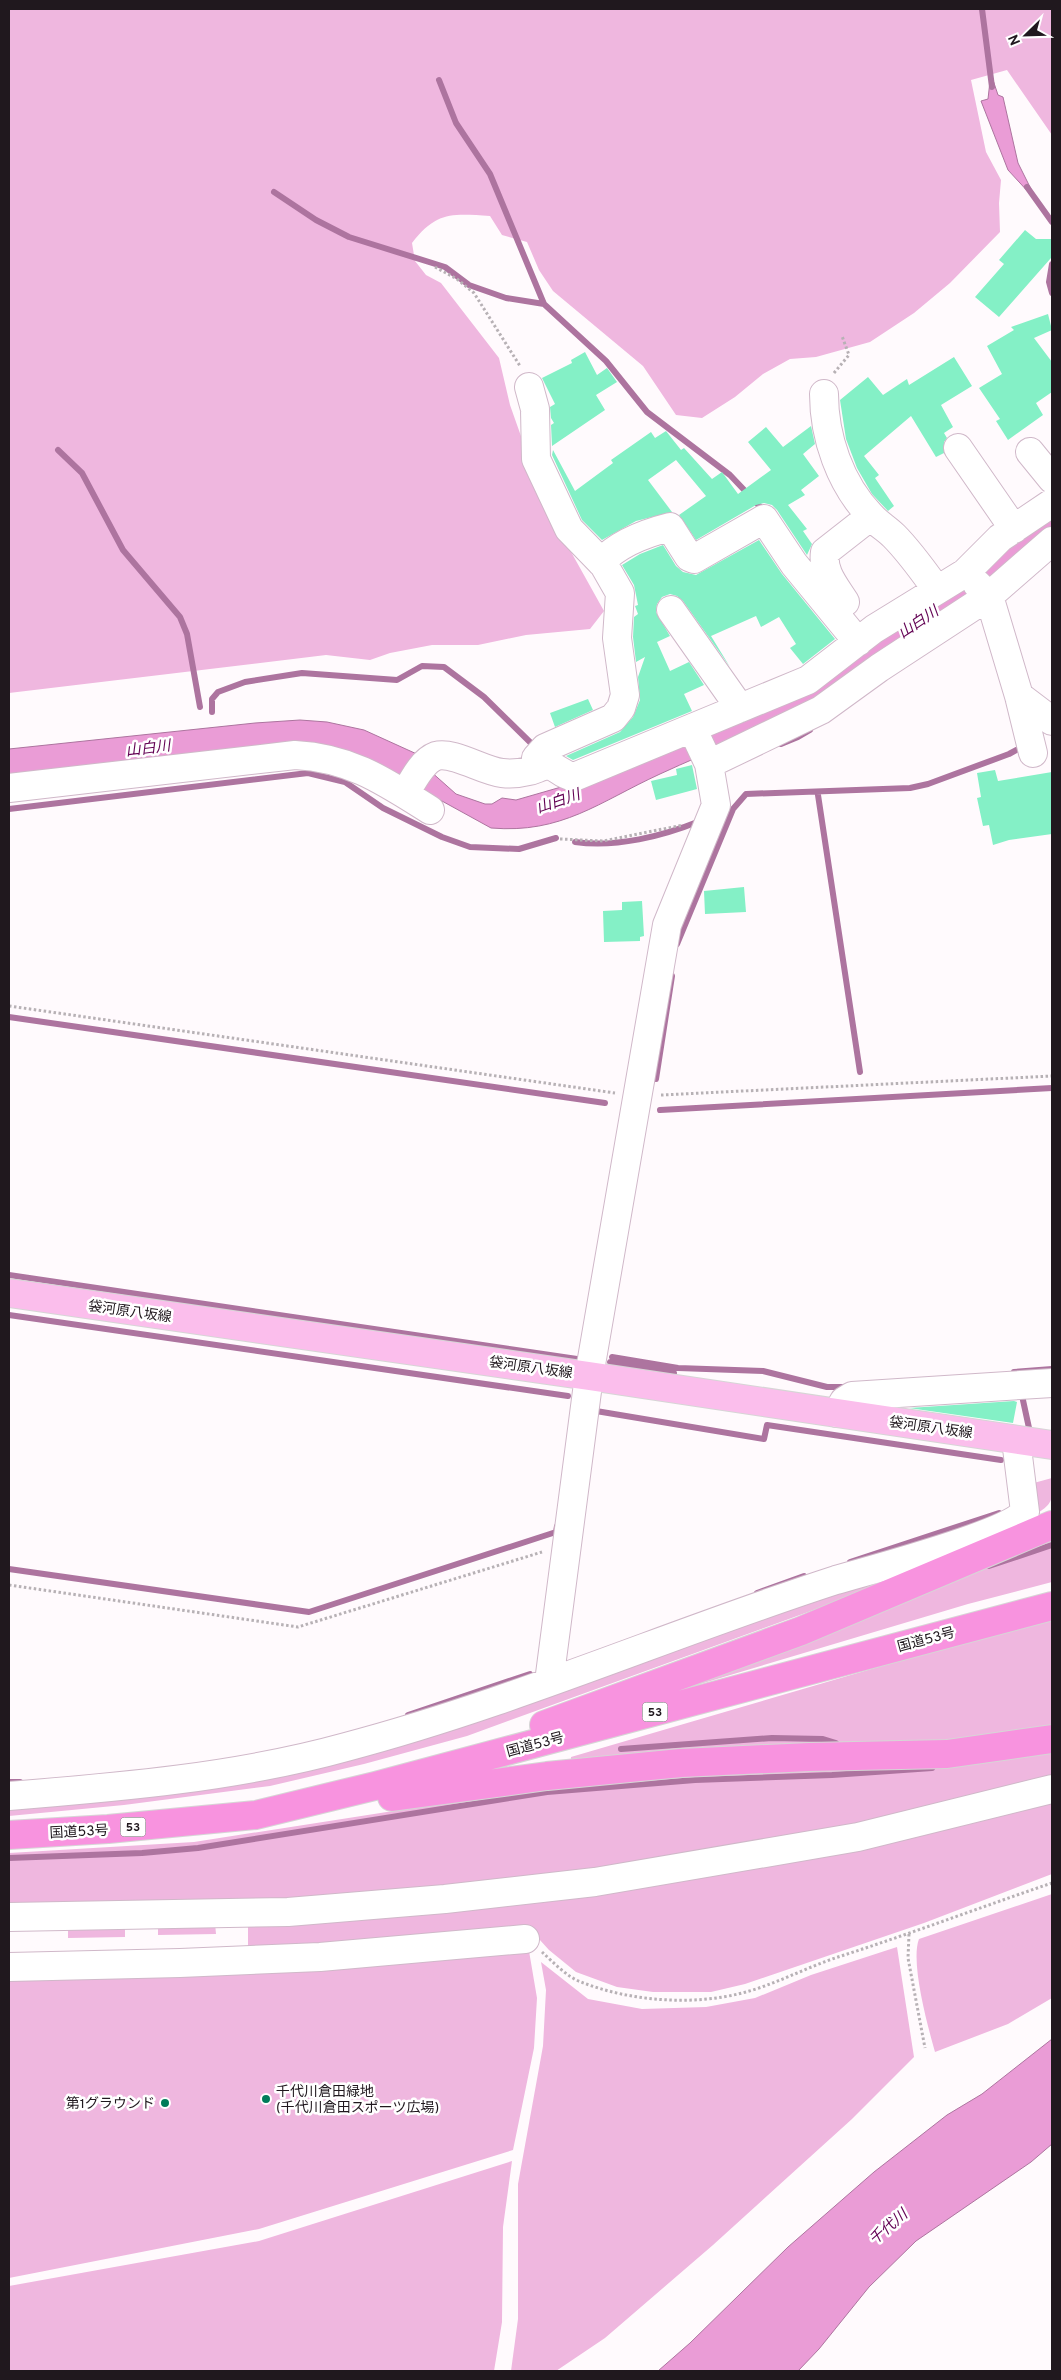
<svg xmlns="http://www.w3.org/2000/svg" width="1061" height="2380" viewBox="0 0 1061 2380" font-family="Overpass,'Noto Sans JP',sans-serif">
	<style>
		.green { fill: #efb7df }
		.water { fill: #ea9cd6; stroke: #ad749f }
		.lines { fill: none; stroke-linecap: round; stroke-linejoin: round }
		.stream { stroke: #ad749f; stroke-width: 6 }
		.building { fill: #84f0c6 }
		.minor-casing { stroke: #d0b8c9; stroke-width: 30 }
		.major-casing { stroke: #d7d5d6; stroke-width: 30 }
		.highway-casing { stroke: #d7d5d6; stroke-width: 30 }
		.path { stroke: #b7b1b5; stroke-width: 3; stroke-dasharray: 2.5 2.5; stroke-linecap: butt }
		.minor { stroke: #fff; stroke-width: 28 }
		.major { stroke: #fbbeec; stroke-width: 28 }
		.highway { stroke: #f893df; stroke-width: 28 }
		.poi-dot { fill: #007c5a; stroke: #fff; stroke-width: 2 }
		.labels { text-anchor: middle; stroke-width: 5; stroke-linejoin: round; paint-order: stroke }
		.shield { fill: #fff; stroke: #635d62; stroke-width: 1 }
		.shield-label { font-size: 12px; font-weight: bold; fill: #20181e }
		.street-label { font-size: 14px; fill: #20181e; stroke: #fff }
		.poi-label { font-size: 14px; fill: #20181e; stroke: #fff; text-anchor: start }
		.water-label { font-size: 15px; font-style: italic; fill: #620153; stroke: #fff }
	</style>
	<rect width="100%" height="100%" fill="#fffafd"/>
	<!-- green -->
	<path class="green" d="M9 9H1052V135L1007 70 971 80 986 152 1001 180 999 203 1000 232 950 283 914 313 870 342 816 357 790 359 763 374 735 397 702 418 676 415 643 366 553 291 539 270 527 242 502 235 490 216C452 214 437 211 412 243L415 261 426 275 441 283 499 358 510 405 546 507 604 611 590 629 526 635 478 645H432L390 653 370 660 326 655 9 693Z
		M1052 1478C1052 1498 1055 1503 1036 1514L1030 1484Z
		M1052 1535V1582L968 1604 680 1690Z
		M936 1559 833 1603 467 1736 364 1764 270 1786 124 1805 9 1816V1803L174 1788Z
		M1052 1616V1728L982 1739 571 1762V1757Z
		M1052 1751V1782L973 1802 647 1863 319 1901 9 1908V1853L194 1842 578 1782Z
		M1052 1800V1874L924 1923 745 1984 711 1992H653L617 1987 576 1972 549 1950 529 1928 248 1950V1922Z
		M1052 1894V1998L1008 2024 935 2052C928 2027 910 1962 919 1939Z
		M215 1923 216 1934 158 1935V1924Z
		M125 1925V1937L68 1938V1926Z
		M897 1947 914 2057 852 2119 713 2245 605 2338 556 2371H511L518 2319V2184L543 2046 546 1990 541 1962 588 1999 642 2009 706 2007 755 1998 811 1975Z
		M529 1951 537 1998 534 2048 513 2150 259 2229 9 2278V1976Z
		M512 2161 503 2227 502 2322 494 2371H9V2286L259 2241Z"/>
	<!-- water -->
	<path class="water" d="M993 80 998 95 1003 97 1018 163 1033 193 1031 195 1008 170 981 101 988 99 990 81Z
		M1052 509V531C1002 573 949 610 895 647 870 665 844 687 817 701 767 729 712 750 660 774 599 802 562 834 491 828L362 757 9 779V749L255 723 300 720 327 722 364 730 419 755 429 770 456 794 485 804H492L502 798 516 800 582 781 766 706Z
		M1052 2039V2144L1031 2162 916 2241 869 2287 819 2349 798 2371H658L690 2343 788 2247 874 2172 947 2115 982 2094Z"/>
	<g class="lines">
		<!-- stream -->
		<path class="stream" d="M982 9 992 87
			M439 80 456 123 490 174 544 304 606 361 647 412 730 475 765 512
			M1027 187 1052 222
			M274 192 316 220 349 237 445 267 469 285 506 298 544 304
			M1052 264 1049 282 1052 293
			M58 450 82 473 123 550 180 617 187 634 200 707
			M212 712V699L218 692 245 682 302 673 397 680 422 666 444 667 484 697 535 747
			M781 744 798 737 810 730
			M818 795 860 1072
			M9 809 308 773 345 782 383 808 442 837 470 847 519 849 556 838
			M575 842C616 848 663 836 700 821
			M677 944 733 809 746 794 910 788 928 784 1009 754 1020 748 1021 743
			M9 1017 605 1103
			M656 1079 672 976
			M660 1110 1052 1088
			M9 1275 577 1359
			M9 1315 568 1396
			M612 1357 678 1368 763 1371 827 1387H849
			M610 1362 674 1373
			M1014 1372 1052 1369
			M1021 1391 1029 1428
			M596 1411 764 1439 767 1425 1001 1460
			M850 1562 999 1513
			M989 1566 1052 1545
			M9 1569 309 1612 556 1532 557 1526
			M757 1593 804 1576
			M408 1715 530 1674
			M621 1749 772 1738 823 1739 836 1743
			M9 1782H20
			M9 1858 142 1853 198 1848 547 1792 695 1780 832 1775 932 1768"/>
	</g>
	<!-- building -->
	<path class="building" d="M1025 230 1036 239H1051V258L999 317 975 297 1004 264 999 260Z
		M1048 314 1052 330 1034 338 1052 362V392L1036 403 1043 415 1008 440 996 421 1000 419 979 388 1002 374 987 346 1014 330 1011 327Z
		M585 352 597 375 607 368 617 382 596 395 605 410 552 446 551 425 554 423 551 418 550 407 555 404 542 378 572 363 571 360Z
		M954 357 972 386 941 405 953 427 944 433 947 438 944 442V453L936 457 911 416 864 456 879 475 875 478 894 506 888 511 872 494 857 468 846 439 840 400 868 377 883 395 907 379 909 385Z
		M811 426 815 444 803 454 819 476 801 490 805 495 788 505 807 529 803 531 812 544 807 555 777 510 772 505 764 503 756 505 696 540 679 515 706 496 676 460 648 480 672 512 636 521 602 540 582 520 552 455 553 450 575 491 613 463 611 460 651 432 655 438 666 431 681 450 684 448 712 479 722 472 738 494 771 470 748 442 766 427 783 447Z
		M759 540 782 574 835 639 803 664 790 648 796 644 779 617 761 627 756 616 711 636 730 667 683 601 677 596 670 594 662 597 657 604 656 612 670 636 657 642 670 671 689 662 704 685 684 694 692 711 573 760 566 756 620 732 633 717 640 700 638 677 645 657 636 662 633 637 634 617 638 614 635 606 638 605 634 585 622 565 640 554 663 545 676 566 683 572 696 575Z
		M588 699 593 710 555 727 550 713Z
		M692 765 697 789 656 800 651 781 677 775 676 769Z
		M995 770 998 781 1052 772V834L1009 840 993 845 989 825 983 826 977 798 981 797 977 773Z
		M744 887 746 912 705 914 704 891Z
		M642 901 644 936 640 937V941L604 942 603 911 622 910V902Z
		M1014 1401 1017 1402 1013 1423 909 1408Z"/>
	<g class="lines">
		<defs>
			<path id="minor" d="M529 387 535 409 536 459 569 529 604 565 620 593 617 638 625 695 621 708 613 718 545 748 536 758 535 769
				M824 394C824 437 840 484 871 516 878 524 887 529 894 536 910 552 924 572 937 590
				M958 448 1014 529
				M1030 452 1052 479
				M601 562C619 543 646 533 670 527L689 557 694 559 764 519 794 564 858 642
				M977 584 989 596 1019 696 1033 753
				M845 602C835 586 822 572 825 552L871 516
				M671 610 740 708
				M1019 696 1052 721
				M709 764 821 710 879 668 989 596 1052 541
				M9 788 295 755C351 758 384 781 430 810
				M405 794C412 782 422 761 436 756 453 751 483 771 502 773 510 774 521 773 529 771 536 770 543 764 551 766 560 769 560 774 574 777L692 728
				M837 1413 844 1401 852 1396 1052 1383
				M549 1682 589 1376 667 925 716 805 709 764 692 728 808 680 874 629 965 573 1000 538 1052 503
				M9 1796C121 1787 238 1777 346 1747 513 1703 672 1633 836 1580 873 1569 1006 1535 1025 1512L1016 1440
				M9 1917 288 1912 445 1899 595 1882 858 1837 1052 1789
				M9 1967 180 1963 320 1957 525 1939"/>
			<path id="major" d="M9 1293 589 1376 1052 1445"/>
			<path id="highway" d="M544 1725 801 1631 1052 1525
				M392 1797 547 1776 681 1763 809 1757 947 1754 1052 1739
				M9 1835 108 1829 256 1815 375 1786 1052 1606"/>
		</defs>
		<!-- minor casing -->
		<use href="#minor" class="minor-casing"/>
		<!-- major casing -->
		<use href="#major" class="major-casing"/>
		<!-- highway casing -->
		<use href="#highway" class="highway-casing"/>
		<!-- path -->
		<path class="path" d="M435 267 457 279 474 293 520 366
			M834 373 849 355 842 336
			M560 839 603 841 683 825
			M9 1006 615 1093
			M661 1095 1052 1076
			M9 1585 298 1627 542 1552
			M909 1934 908 1958 925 2048
			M542 1952C553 1962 567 1977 581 1982 629 2001 692 2006 742 1993 774 1985 805 1968 838 1957 910 1934 981 1907 1052 1883"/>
		<!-- minor -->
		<use href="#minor" class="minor"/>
		<!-- major -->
		<use href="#major" class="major"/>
		<!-- highway -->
		<use href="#highway" class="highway"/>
	</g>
	<!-- markers -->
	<g class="poi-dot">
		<circle cx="266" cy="2099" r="5"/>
		<circle cx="165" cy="2103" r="5"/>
	</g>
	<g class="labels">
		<!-- shield labels -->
		<g class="shield">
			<rect x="642.5" y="1702.5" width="25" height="19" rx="4"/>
			<rect x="120.5" y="1817.5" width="25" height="19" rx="4"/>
		</g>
		<g class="shield-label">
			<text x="655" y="1716">53</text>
			<text x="133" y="1831">53</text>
		</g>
		<!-- street labels -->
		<g class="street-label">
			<text transform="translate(130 1311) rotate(8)" y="5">袋河原八坂線</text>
			<text transform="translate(531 1367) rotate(8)" y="5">袋河原八坂線</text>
			<text transform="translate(931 1427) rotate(8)" y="5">袋河原八坂線</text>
			<text transform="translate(926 1639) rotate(-15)" y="5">国道53号</text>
			<text transform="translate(535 1744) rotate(-15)" y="5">国道53号</text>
			<text transform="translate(79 1831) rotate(-3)" y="5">国道53号</text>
		</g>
		<!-- poi labels -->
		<g class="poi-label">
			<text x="276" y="2096">千代川倉田緑地<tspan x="276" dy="16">(千代川倉田スポーツ広場)</tspan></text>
			<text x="155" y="2108" text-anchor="end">第1グラウンド</text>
		</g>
		<!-- water labels -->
		<g class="water-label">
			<text transform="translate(918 622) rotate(-34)" y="5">山白川</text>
			<text transform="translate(148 748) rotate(-7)" y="5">山白川</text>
			<text transform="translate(558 801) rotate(-19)" y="5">山白川</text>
			<text transform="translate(888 2227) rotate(-41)" y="5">千代川</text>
		</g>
	</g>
	<!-- border -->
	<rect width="1061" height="2380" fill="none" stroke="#20181e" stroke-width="20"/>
	<!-- north arrow -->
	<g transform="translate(1026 35) rotate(247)" stroke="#ffffff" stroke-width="4" paint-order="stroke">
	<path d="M0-4L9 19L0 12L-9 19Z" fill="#20181e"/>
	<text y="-8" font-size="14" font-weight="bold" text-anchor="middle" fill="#20181e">N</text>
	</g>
</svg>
